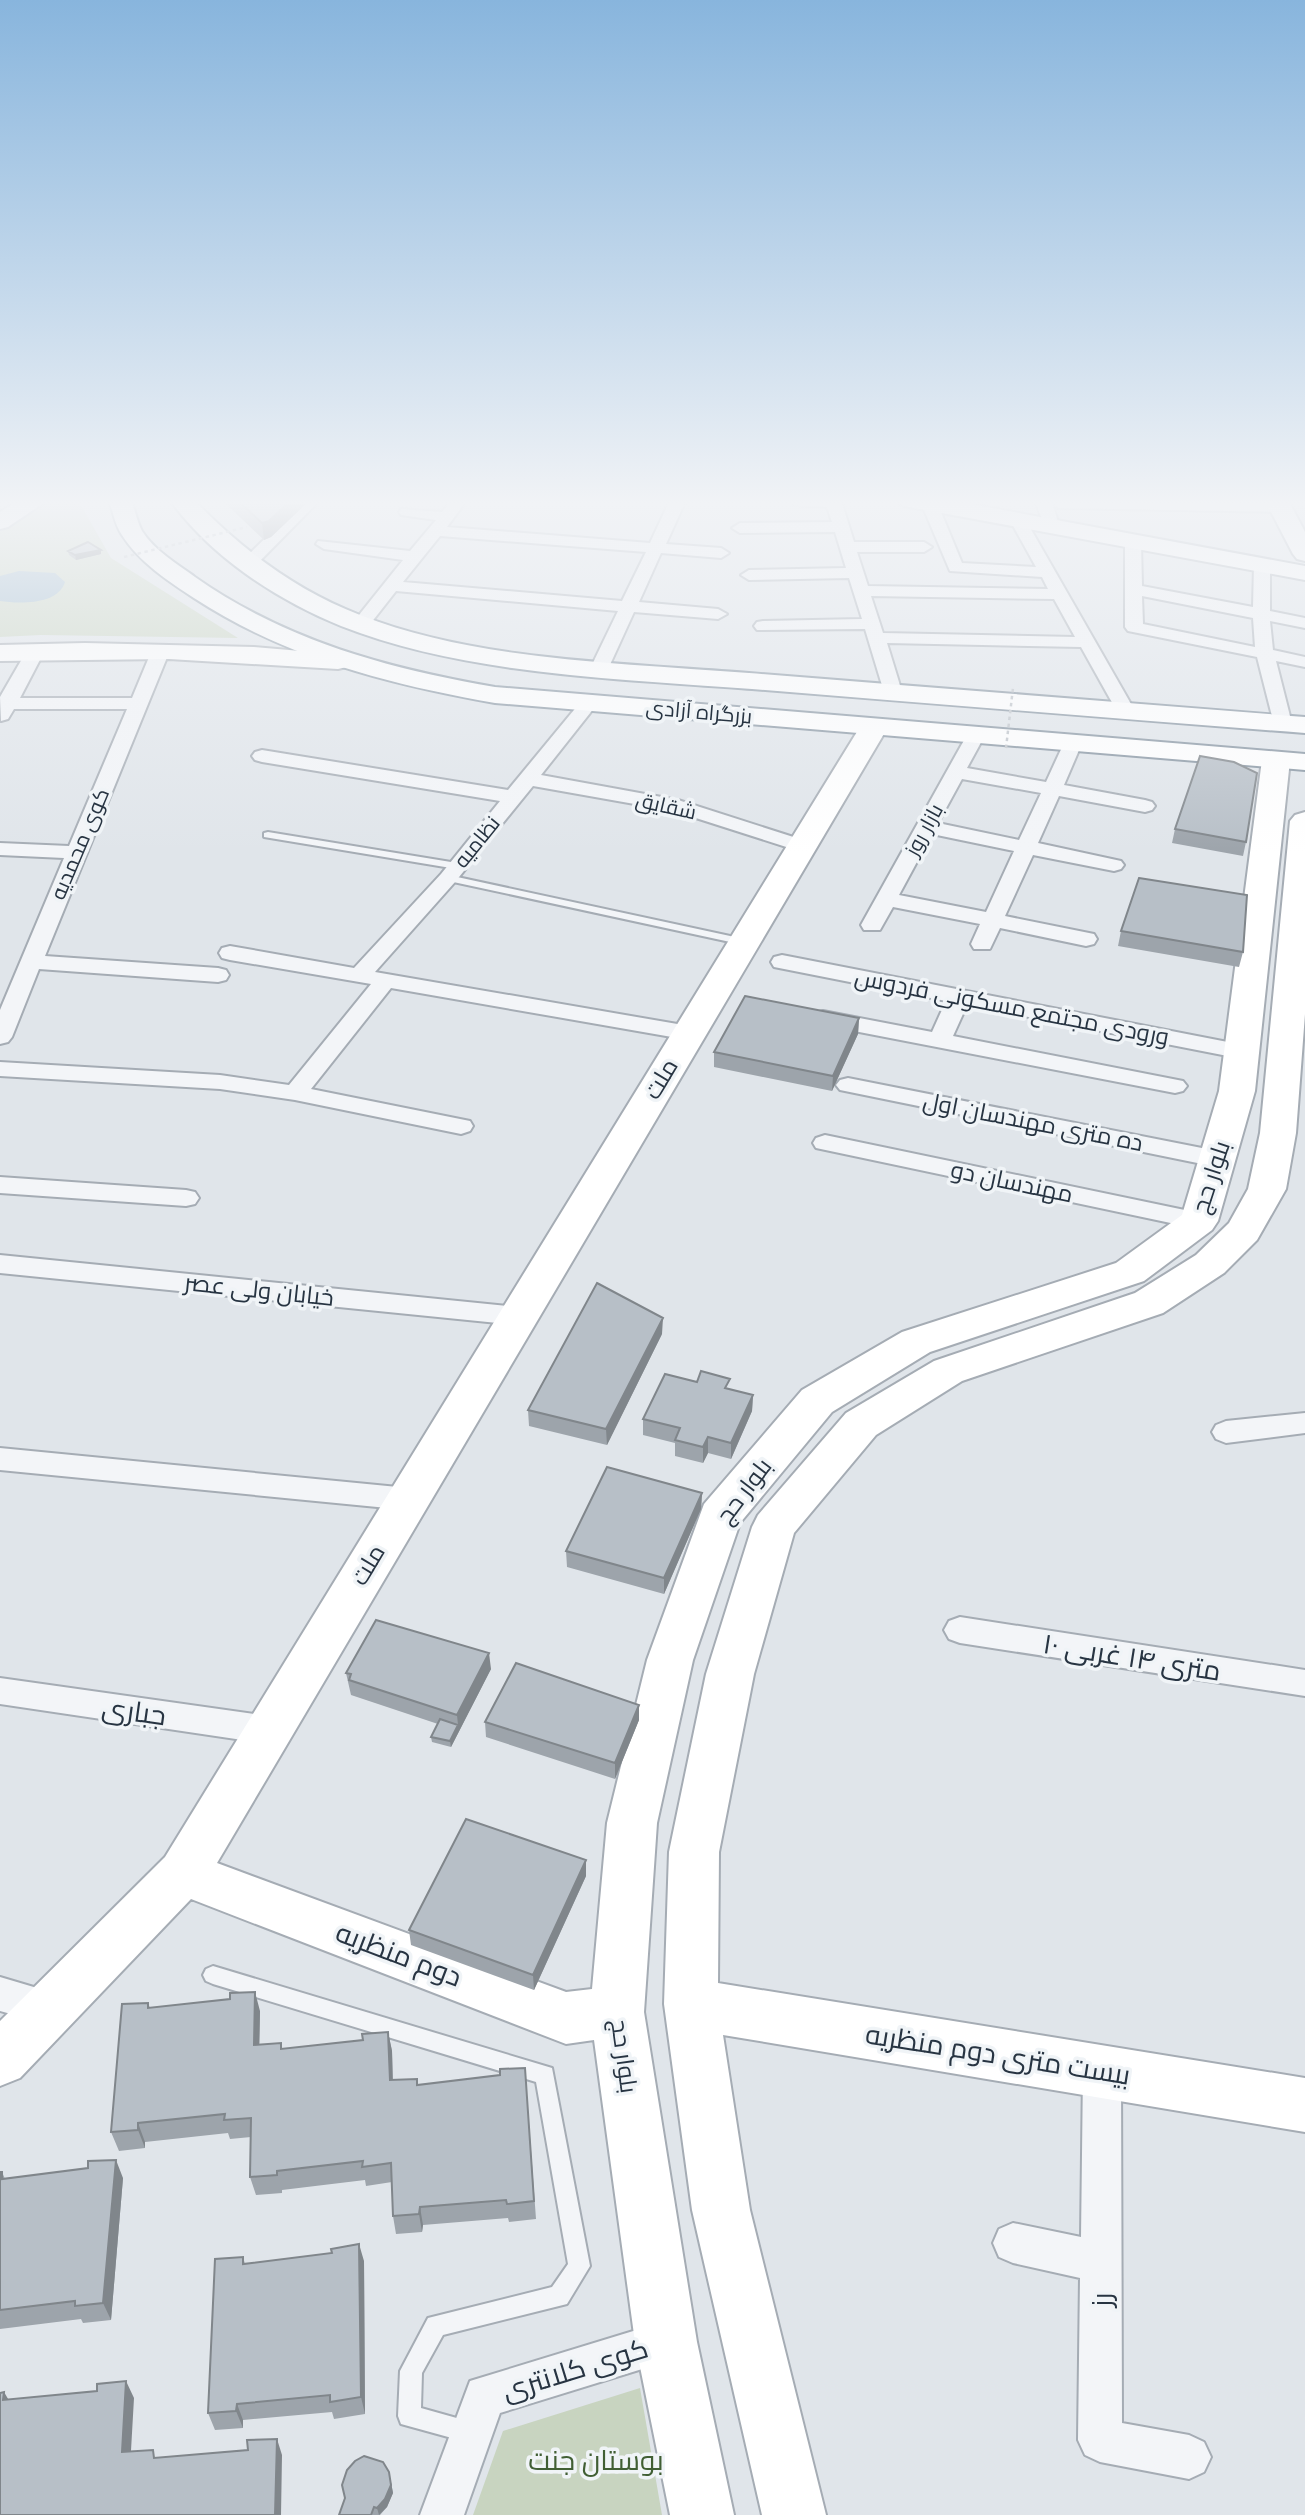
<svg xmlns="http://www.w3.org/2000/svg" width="1305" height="2515" viewBox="0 0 1305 2515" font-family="Karla,Cairo,sans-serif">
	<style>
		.green { fill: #c8d4c0 }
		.water { fill: #99b7cc }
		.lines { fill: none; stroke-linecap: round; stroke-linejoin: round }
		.lane-casing { stroke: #a5acb4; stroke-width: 4 }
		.street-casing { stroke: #a5acb4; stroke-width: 4 }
		.secondary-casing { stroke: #a5acb4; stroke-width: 4 }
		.highway-casing { stroke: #8694a1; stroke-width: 4 }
		.lane { fill: #f3f5f8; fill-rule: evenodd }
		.street { fill: #f3f5f8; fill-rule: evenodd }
		.secondary { fill: #fff; fill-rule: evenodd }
		.highway { fill: #fff; fill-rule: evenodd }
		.path-bridge { stroke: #bec3c9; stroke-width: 2.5; stroke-dasharray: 3.5 3.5; stroke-linecap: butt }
		.wall { fill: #9da4ab }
		.shaded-wall { fill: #80868b }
		.building { fill: #b7bfc7; stroke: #80868b; stroke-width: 2 }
		.labels { text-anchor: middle; stroke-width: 7; stroke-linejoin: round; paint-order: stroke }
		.far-street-label { font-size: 21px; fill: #273442; stroke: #f0f4f7 }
		.street-label { font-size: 24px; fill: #273442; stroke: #f0f4f7 }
		.near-street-label { font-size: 28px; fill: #273442; stroke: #f0f4f7 }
		.near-park-label { font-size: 28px; fill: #415f34; stroke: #f0f4f7 }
	</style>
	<rect width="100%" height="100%" fill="#e0e5ea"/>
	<!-- green -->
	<path class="green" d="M52 500H78L111 558 238 638 41 635 0 637V530Z
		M640 2388 662 2515H473L503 2431Z"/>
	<!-- water -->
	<path class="water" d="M19 571 55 573 65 582C58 605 19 604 0 601V576Z"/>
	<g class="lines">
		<defs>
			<path id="lane" d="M268 832 457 863 463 866 457 869 264 837V833Z
				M448 875 744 939 750 942 744 945 444 880V876Z
				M213 1966 552 2068 590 2266 567 2304 443 2335 422 2373 421 2408 478 2424 481 2432 478 2440 470 2443 401 2424 398 2416 400 2371 428 2318 552 2287 568 2264 536 2082 213 1984 206 1981 203 1975 206 1969Z"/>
			<path id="street" d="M304 500H320L255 566H243L241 563 243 560Z
				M452 500H467L447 527 650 543 670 500H686L666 544 721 548 729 553 721 558 661 553 639 602 718 609 727 614 718 619 634 612 608 669 599 674 590 669 618 611 396 591 367 628H355L352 624 355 620 403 560 324 549 316 544 318 541 410 551 436 520 401 515 399 512 401 509 442 512ZM440 536 646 552 622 601 403 582Z
				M791 500H841L854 542H924L932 547 924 552H857L868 586 1048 589 1042 577 950 571 922 505 929 500 938 505 962 563 1036 567 1011 522 1013 519H1025L1135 711 1133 715H1119L1081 647 887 643 902 692 893 697 884 692 865 629 757 630 754 626 757 622 763 621 862 619 849 578 749 580 741 575 749 570 846 568 835 532 740 533 732 528 740 523 832 522 827 507 793 505ZM871 596 1054 599 1075 637 883 633Z
				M1035 500H1051L1060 528 1058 531H1046Z
				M1062 500 1280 502 1288 507 1280 512 1058 508 1055 505Z
				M1133 538 1141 543 1142 586 1253 607 1254 565 1256 562H1268L1270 565V611L1305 618V628L1270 621 1273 650 1305 657V667L1276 661 1292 724 1290 728H1276L1274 724 1257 657 1128 631 1125 627V543ZM1142 596 1253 618 1255 647 1143 624Z
				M161 645 170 650 45 956 218 968 226 970 229 975 226 980 218 982 39 969 12 1037 8 1042 0 1044V1010L64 858 0 855V843L69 846 127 709H14L8 719 1 721 0 697 26 652 35 647 44 652 20 698H132L152 650Z
				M589 697 598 703 541 775 678 800 809 842 812 846 809 850 802 852 674 811 533 786 455 882 375 972 689 1026 697 1028 701 1033 697 1038 689 1040 391 988 311 1089 470 1121 473 1126 470 1131 461 1134 295 1100 220 1089 0 1076V1062L220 1075 289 1085 371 984 230 960 222 958 219 953 222 948 230 946 354 968 441 874 500 801 262 762 255 760 252 756 255 752 262 750 508 790 583 699Z
				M976 729 985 735 967 768 1046 782 1064 743 1073 737 1082 743 1064 785 1145 800 1152 802 1155 806 1152 810 1145 812 1059 796 1038 843 1121 861 1124 865 1121 869 1114 871 1033 855 1005 916 1094 934 1097 939 1094 944 1086 946 1000 928 990 949H974L971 944 980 924 893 907 880 930H864L861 925 967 735ZM962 779 1041 793 1019 840 938 823ZM932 834 1014 851 986 912 899 895Z
				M782 955 1243 1045 1251 1047 1255 1052 1251 1057 1243 1059 967 1005 953 1036 1183 1081 1187 1086 1183 1091 1175 1093 823 1025 815 1023 812 1018 815 1013 823 1011 932 1032 946 1001 774 967 771 962 774 957Z
				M848 1078 1217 1151 1226 1153 1229 1159 1226 1165 1217 1167 840 1090 836 1085 840 1080Z
				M825 1135 1199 1213 1208 1215 1212 1221 1208 1227 1199 1229 816 1148 813 1143 816 1138Z
				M0 1177 186 1190 195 1192 199 1198 195 1204 186 1206 0 1193Z
				M0 1255 518 1307 528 1309 532 1316 528 1323 518 1325 0 1273Z
				M1305 1413V1433L1226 1443 1216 1439 1212 1432 1216 1425 1226 1421Z
				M0 1448 408 1488 418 1491 423 1499 418 1507 408 1510 0 1470Z
				M960 1617 1305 1670V1696L960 1643 949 1639 944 1630 949 1621Z
				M0 1678 269 1716 281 1720 285 1730 281 1740 269 1744 0 1704Z
				M0 1977 64 1996 69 2008 64 2020 51 2025 0 2011Z
				M1102 2053 1115 2058 1121 2071 1122 2423 1189 2435 1204 2442 1211 2457 1204 2472 1189 2479 1100 2462 1085 2455 1078 2440 1080 2278 1013 2263 999 2257 993 2243 999 2229 1013 2223 1081 2237 1083 2071 1089 2058Z
				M666 2321 681 2327 687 2342 681 2357 500 2413 464 2515H420L470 2381Z"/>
			<path id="secondary" d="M20 500H48L8 527 0 529V512Z
				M898 500H949L1305 566V580L909 507 901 505Z
				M1265 500H1288L1305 532V561L1297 559 1293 554Z
				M85 643 254 647 347 655 351 661 347 667 338 669 169 659 0 661V645Z
				M874 719 884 721 888 727 217 1863 566 1992 592 1989 607 1823 647 1660 704 1504 802 1390 902 1332 1116 1263 1182 1215 1219 1091 1262 760 1266 754 1276 752 1286 754 1290 760 1255 1091 1218 1221 1212 1230 1144 1281 930 1352 832 1412 740 1523 693 1660 657 1823 644 2012 697 2342 734 2515H670L635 2342 594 2040 566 2044 191 1899 20 2078 0 2086V2021L165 1857 860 727 864 721Z
				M1305 812V1014L1296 1133 1286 1189 1257 1240 1224 1273 1163 1313 962 1381 876 1435 794 1533 754 1674 719 1852 718 1983 1305 2078V2132L723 2035 750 2210 826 2515H762L692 2210 664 2004 669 1852 706 1674 752 1527 758 1515 846 1413 934 1361 1135 1293 1196 1255 1229 1223 1248 1189 1260 1133 1290 821 1295 815Z"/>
			<path id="highway" d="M109 500H131C135 510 137 522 142 531 154 550 177 564 195 577 286 641 387 668 495 687L1305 754V770L495 703C388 684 286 658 194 598 168 581 139 562 122 535 115 525 113 512 109 500Z
				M170 500H194C242 550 295 590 360 615 476 661 625 663 749 673 934 688 1120 702 1305 717V733C1121 719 937 704 752 689 621 679 465 675 341 626 277 600 211 557 170 500Z"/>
		</defs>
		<!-- lane casing -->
		<use href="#lane" class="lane-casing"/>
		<!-- street casing -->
		<use href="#street" class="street-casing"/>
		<!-- secondary casing -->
		<use href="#secondary" class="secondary-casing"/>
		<!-- highway casing -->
		<use href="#highway" class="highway-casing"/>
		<!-- lane -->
		<use href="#lane" class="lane"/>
		<!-- street -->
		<use href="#street" class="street"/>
		<!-- secondary -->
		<use href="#secondary" class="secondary"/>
		<!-- highway -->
		<use href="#highway" class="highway"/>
		<!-- path-bridge -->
		<path class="path-bridge" d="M124 557 247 527
			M1006 748 1013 688"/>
	</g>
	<!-- wall -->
	<path class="wall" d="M222 500H310L271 537 264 540Z
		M68 551 101 554 76 560 69 555Z
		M1175 829 1246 842 1243 856 1172 843Z
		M1121 931 1243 952 1239 967 1118 946Z
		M859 1018 858 1034 832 1091 714 1067V1052Z
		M662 1334 607 1445 529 1426 528 1410Z
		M697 1382 753 1395 752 1411 731 1459 708 1453 703 1463 675 1456V1443L643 1435V1419Z
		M702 1493 701 1509 664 1594 567 1567 566 1551Z
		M491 1669 451 1747 432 1742 431 1737 438 1724 351 1695 346 1673Z
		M639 1720 615 1779 486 1737 485 1722Z
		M586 1860V1876L534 1990 411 1945 409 1930Z
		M148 2003 150 2008 260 2011 259 2045 282 2049 363 2040 388 2032 392 2051 393 2080 418 2085 500 2075 525 2068 536 2219 509 2222 508 2218 423 2225 422 2232 396 2234 393 2216 392 2182 366 2186 365 2180 282 2190V2193L256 2195 250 2177 251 2137 230 2139 228 2133 145 2142V2148L119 2151 111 2132Z
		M0 2172H2L5 2179 123 2178 111 2320 83 2323 81 2319 0 2329Z
		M331 2249 364 2261 365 2414 334 2419 332 2412 243 2420V2428L215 2430 208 2413 243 2257 245 2264 332 2253Z
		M389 2472 393 2493 387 2507 380 2515H339Z"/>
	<!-- shaded-wall -->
	<path class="shaded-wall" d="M291 500H310L271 537 264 540 262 523Z
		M101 550V554L76 560 75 555Z
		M859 1018 858 1034 832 1091 833 1076Z
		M663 1318 662 1334 607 1445 606 1429Z
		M753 1395 752 1411 731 1459V1443Z
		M708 1437V1453L703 1463V1447Z
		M702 1493 701 1509 664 1594V1578Z
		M489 1653 491 1669 451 1747 450 1741 458 1725 457 1715Z
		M639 1705V1720L615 1779V1763Z
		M586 1860V1876L534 1990 533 1975Z
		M255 1992 260 2011 259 2064 254 2045Z
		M388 2032 392 2051 393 2099 390 2080Z
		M138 2123 145 2142V2148L138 2130Z
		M116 2160 123 2178 111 2320 103 2303Z
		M420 2207 423 2225 422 2232 419 2214Z
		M359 2244 364 2261 365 2414 361 2397Z
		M126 2381 134 2398 130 2468 122 2452Z
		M4 2392 14 2409 3 2400Z
		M237 2404 243 2420V2428L236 2411Z
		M277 2439 282 2455 281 2515H275Z
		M389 2472 393 2493 387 2507 379 2515 377 2508Z"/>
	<!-- building -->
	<path class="building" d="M237 500H291L269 521 262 523Z
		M88 542 101 550 75 555 68 551Z
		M1200 756 1234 762 1257 773 1246 842 1175 829Z
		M1139 878 1247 895 1243 952 1121 931Z
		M745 996 859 1018 833 1076 714 1052Z
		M597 1283 663 1318 606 1429 528 1410Z
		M701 1371 730 1379 725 1388 753 1395 731 1443 708 1437 703 1447 675 1440 680 1428 643 1419 665 1374 697 1382Z
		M607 1467 702 1493 664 1578 566 1551Z
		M376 1620 489 1653 457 1715 349 1680 351 1674 346 1673Z
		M516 1663 639 1705 615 1763 485 1722Z
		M440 1719 458 1725 450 1741 431 1737Z
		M466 1819 586 1860 533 1975 409 1930Z
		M255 1992 254 2045 281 2043V2049L363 2040 362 2034 388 2032 390 2080 417 2079V2085L500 2075V2069L525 2068 534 2201 507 2204 506 2200 420 2207 419 2214 393 2216 391 2163 362 2167 363 2161 277 2171V2175L250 2177 251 2118 224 2120 225 2114 138 2123V2130L111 2132 122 2004 148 2003V2008L230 1999V1993Z
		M116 2160 103 2303 75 2306V2301L0 2310V2172H2V2179L88 2168V2161Z
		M359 2244 361 2397 330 2402V2395L237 2404 236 2411 208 2413 215 2259 243 2257V2264L332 2253 331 2249Z
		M126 2381 122 2452 153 2450 154 2458 248 2450 247 2440 277 2439 275 2515H0V2393L4 2392 3 2400 97 2391V2384Z
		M364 2456 383 2462 389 2472 391 2485 385 2499 377 2508 374 2507 371 2515H339L345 2498 342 2485 347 2470 355 2461Z"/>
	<!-- sky -->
	<linearGradient id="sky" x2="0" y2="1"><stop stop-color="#88b5dd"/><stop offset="0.59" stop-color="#f1f3f6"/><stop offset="1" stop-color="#f1f3f6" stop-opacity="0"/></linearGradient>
	<rect width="1305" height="853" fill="url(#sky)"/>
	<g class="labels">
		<!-- far-street labels -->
		<g class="far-street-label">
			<text transform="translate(699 712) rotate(5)" y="7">بزرگراه آزادی</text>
			<text transform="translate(666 806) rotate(13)" y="7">شقایق</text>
			<text transform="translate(924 830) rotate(-61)" y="7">بازار روز</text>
			<text transform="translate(477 842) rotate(-51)" y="7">نظامیه</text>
			<text transform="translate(80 844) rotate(-67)" y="7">کوی محمدیه</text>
		</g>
		<!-- street labels -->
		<g class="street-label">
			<text transform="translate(1012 1007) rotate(11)" y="8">ورودی مجتمع مسکونی فردوس</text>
			<text transform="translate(661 1079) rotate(-59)" y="8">ملت</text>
			<text transform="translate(1033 1122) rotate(11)" y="8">ده متری مهندسان اول</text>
			<text transform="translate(1211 1177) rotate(-72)" y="8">بلوار حج</text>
			<text transform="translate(1012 1182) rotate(12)" y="8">مهندسان دو</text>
			<text transform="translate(259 1290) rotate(6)" y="8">خیابان ولی عصر</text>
			<text transform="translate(744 1491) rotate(-53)" y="8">بلوار حج</text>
			<text transform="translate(368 1565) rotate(-59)" y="8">ملت</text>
			<text transform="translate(624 2056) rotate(82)" y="8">بلوار حج</text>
		</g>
		<!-- near-street labels -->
		<g class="near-street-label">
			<text transform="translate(1132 1657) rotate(9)" y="10">۱۰ متری ۱۴ غربی</text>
			<text transform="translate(134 1711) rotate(8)" y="10">جباری</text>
			<text transform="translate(399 1954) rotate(21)" y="10">دوم منظریه</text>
			<text transform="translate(998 2054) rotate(9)" y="10">بیست متری دوم منظریه</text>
			<text transform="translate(1101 2300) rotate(-90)" y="10">رز</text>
			<text transform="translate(575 2369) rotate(-17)" y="10">کوی کلانتری</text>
		</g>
		<!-- near-park labels -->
		<g class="near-park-label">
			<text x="596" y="2470">بوستان جنت</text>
		</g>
	</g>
</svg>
